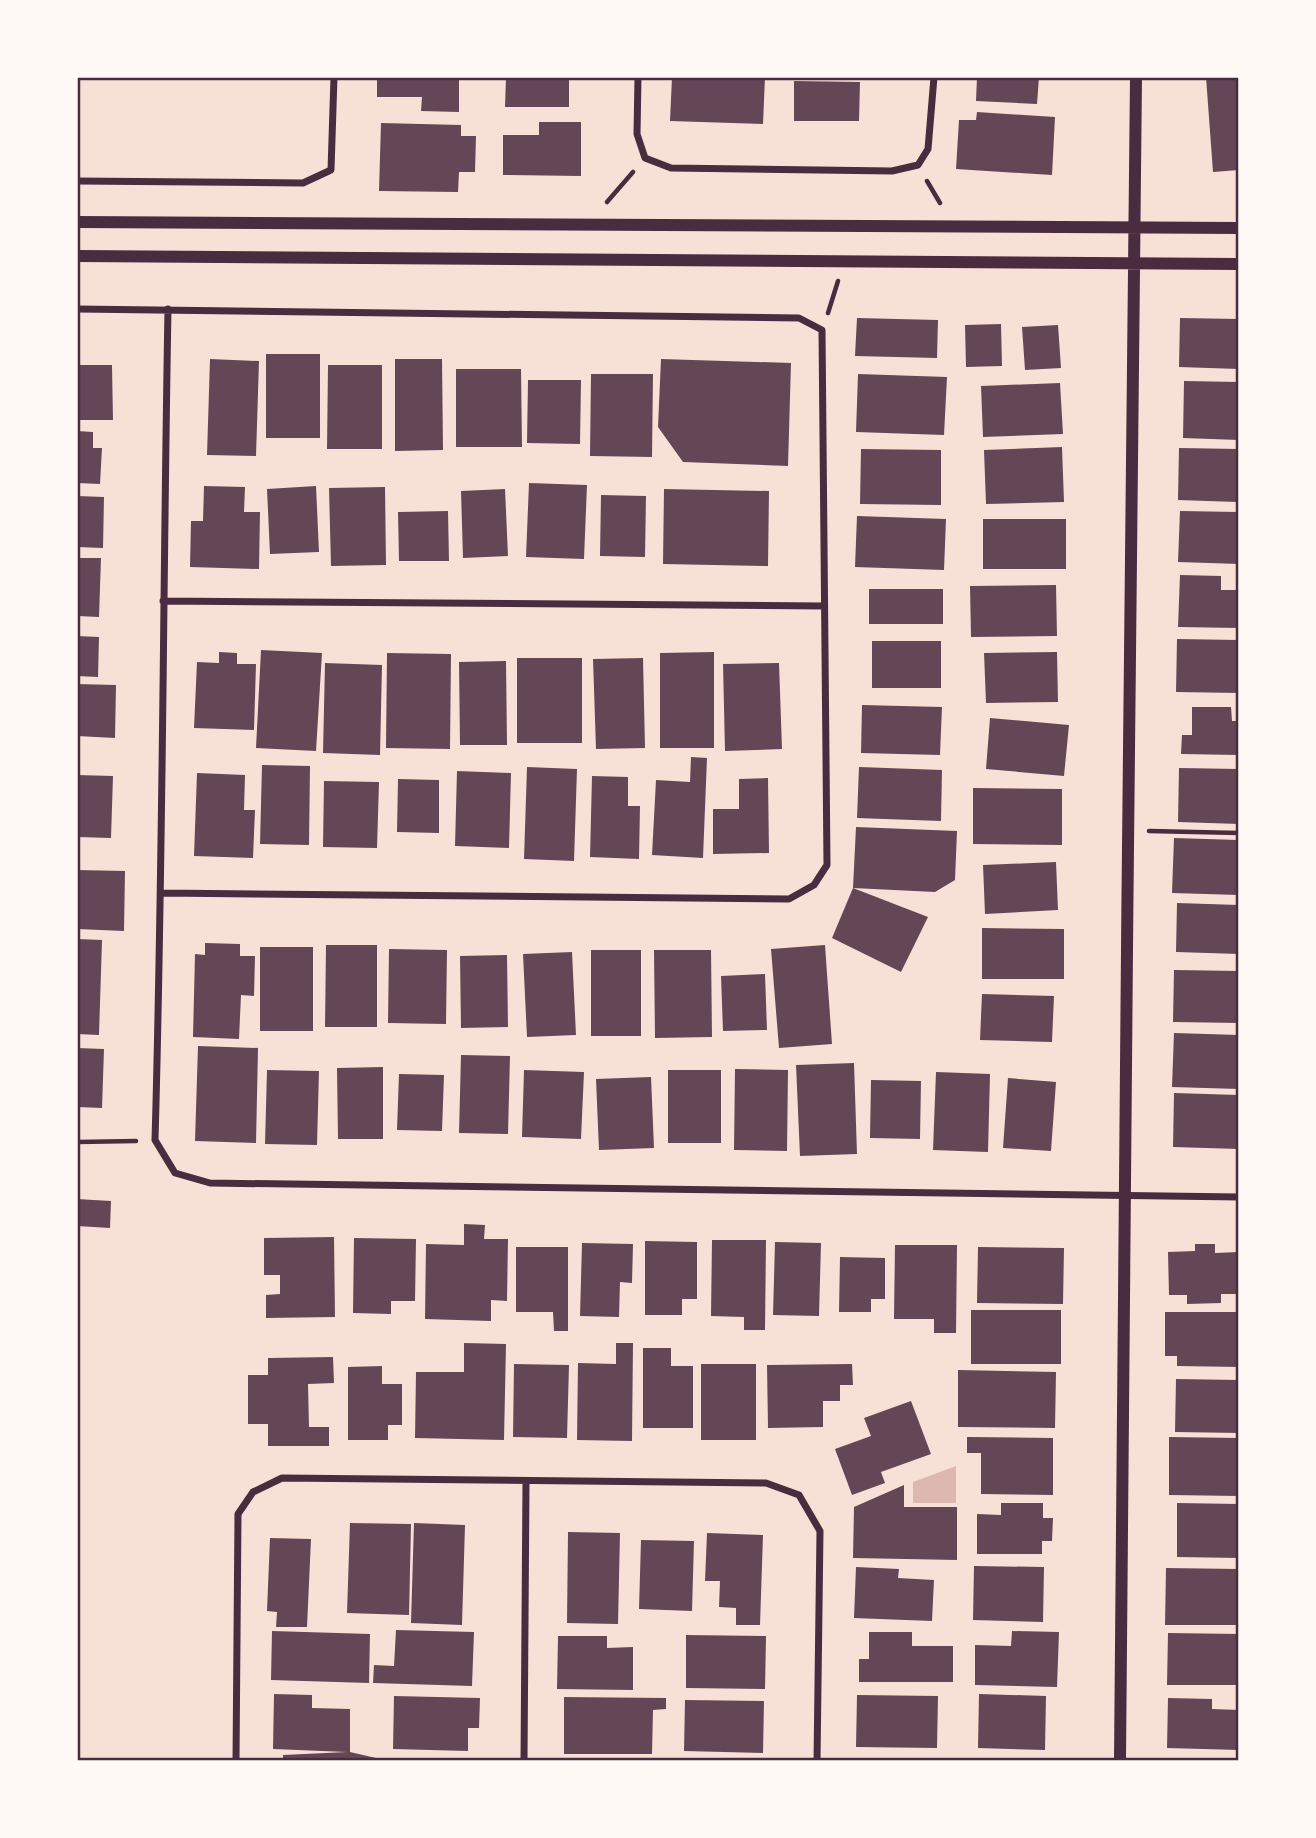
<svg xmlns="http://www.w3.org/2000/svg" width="1316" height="1838" viewBox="0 0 1316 1838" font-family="'DejaVu Sans',sans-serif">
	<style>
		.water { fill: #dcb8b0 }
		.building { fill: #644757 }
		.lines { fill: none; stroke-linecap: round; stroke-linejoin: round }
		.path { stroke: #4a2c40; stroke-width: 4.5 }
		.minor { stroke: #4a2c40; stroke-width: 7 }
		.tertiary { stroke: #4a2c40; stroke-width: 12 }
		.neatline { fill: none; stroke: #4a2c40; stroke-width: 2.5 }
	</style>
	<rect width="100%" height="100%" fill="#f7e1d7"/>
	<!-- water -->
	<path class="water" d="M956 1466V1503H913V1482Z"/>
	<!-- building -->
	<path class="building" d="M377 77H459V112L421 111 422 97H377Z
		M506 77H569V107H505Z
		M672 77H765L763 124 670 121Z
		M977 77H1039L1037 104 976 101Z
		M1206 77H1239V170L1213 172Z
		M794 81 860 82 859 121H794Z
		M977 112 1055 117 1052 175 956 169 959 120H976Z
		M539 122H581V176L503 175V135H539Z
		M381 123 461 125V136H476L475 172H459L458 192 379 191Z
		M857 318 938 320 937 358 855 356Z
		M1180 318 1239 319V369L1179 367Z
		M1001 324 1002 366 966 367 965 325Z
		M1058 325 1061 368 1025 370 1022 327Z
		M266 354H320V438H266Z
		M210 359 259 361 256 456 207 455Z
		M395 359H442L443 450 395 451Z
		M661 359 791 363 788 466 683 462 658 427Z
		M77 365H112L113 420H77Z
		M328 365H382V449H327Z
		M456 369H521L522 447H456Z
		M591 374H653L652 457 590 456Z
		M858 374 947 377 944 435 856 432Z
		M528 380H581L580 444 527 443Z
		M1184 381 1239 382V440L1183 438Z
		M1060 383 1063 434 983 437 981 386Z
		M77 431 93 432V448H102L100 484 77 483Z
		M1062 447 1064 502 986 504 984 450Z
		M1179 448 1238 449 1237 502 1178 500Z
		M861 449 941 450V505L860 504Z
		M529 483 587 485 584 559 526 557Z
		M204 486 245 487 244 512H260L259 569 190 567 191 521H203Z
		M316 486 319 552 270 554 267 489Z
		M385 487 386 565 331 566 329 488Z
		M505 489 508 556 463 558 461 491Z
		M664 489 769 491 768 566 663 564Z
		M601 495 646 496 645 557 600 556Z
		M77 496 104 497 103 548 77 547Z
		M448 511 449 561H399L398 512Z
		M1180 511 1239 512V564L1178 562Z
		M857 516 946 519 944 570 855 567Z
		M983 519H1066V569H983Z
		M77 558H101L99 617 77 616Z
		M1180 575 1221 576V590H1239V628L1178 627Z
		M1056 585 1057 636 971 637 970 586Z
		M869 589H943V624H869Z
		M77 636 99 637 98 677 77 676Z
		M1177 639 1239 640V693L1176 692Z
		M872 641H941V688H872Z
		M261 650 322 653 316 751 256 748Z
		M219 652 237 653V664H256L254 730 194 728 197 662 219 663Z
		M714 652V748H660V653Z
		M1057 652 1058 702 986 703 984 653Z
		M387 653 451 654 450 749 386 748Z
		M517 658H582V743H517Z
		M643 658 645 748 596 749 593 659Z
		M506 661 507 745H460L459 662Z
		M325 663 382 665 380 755 323 753Z
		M779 663 782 749 725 751 723 664Z
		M77 684 116 685 115 738 77 736Z
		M862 705 942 707 940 755 861 753Z
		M1192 707H1231L1232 721H1239V755L1181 754 1182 735H1192Z
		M990 718 1069 725 1064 776 986 769Z
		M691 757 707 758 703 858 652 855 656 780 690 782Z
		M262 765 310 766 309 845 260 844Z
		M527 767 577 769 574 861 524 859Z
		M859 767 942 770 941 821 857 818Z
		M1179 768 1239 769V824L1178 822Z
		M457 771 511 773 509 848 455 846Z
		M197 773 245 775 244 810H255L253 858 194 856Z
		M77 775 113 776 111 838 77 837Z
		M592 776 628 777V806H640L639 859 590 857Z
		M768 778 769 853 713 854V809H739V779Z
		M398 779 439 780V833L397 832Z
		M324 781 379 782 377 848 323 847Z
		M973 788 1062 789V845L973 844Z
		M856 827 957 831 955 880 935 892 853 888 928 917 901 972 832 938 853 888Z
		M1174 838 1239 840V895L1172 893Z
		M1056 862 1058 910 985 914 983 865Z
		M77 870 125 871 124 931 77 929Z
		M1177 903 1239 905V954L1176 952Z
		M982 928 1064 929V979H982Z
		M77 939 102 940 99 1035 77 1034Z
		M205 943 240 944V956H255L254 996 241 995 239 1039 193 1037 195 954 205 955Z
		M326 945H377V1027H325Z
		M825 945 832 1044 779 1048 771 949Z
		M260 947H313V1031H260Z
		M389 949 447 950 446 1024 388 1023Z
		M591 950H641V1036H591Z
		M654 950H711L712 1037 655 1038Z
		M572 952 576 1035 527 1037 523 954Z
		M507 955 508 1027 461 1028 460 956Z
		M1174 970 1239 971V1023L1173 1022Z
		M765 974 767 1030 723 1031 721 976Z
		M982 994 1054 996 1052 1042 980 1040Z
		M1174 1033 1239 1035V1089L1172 1087Z
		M198 1046 258 1048 256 1143 195 1141Z
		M77 1048 104 1049 102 1108 77 1107Z
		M461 1055 510 1056 508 1134 459 1133Z
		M854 1063 857 1154 800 1156 796 1065Z
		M383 1067V1139H338L337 1068Z
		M735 1069 788 1070 787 1151 734 1150Z
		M267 1070 319 1071 317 1145 265 1144Z
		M524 1070 584 1072 581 1139 522 1137Z
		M668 1070H721V1143H668Z
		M936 1072 990 1074 988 1152 933 1150Z
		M399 1074 444 1075 442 1131 397 1130Z
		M651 1077 654 1148 599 1150 596 1079Z
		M1008 1078 1056 1082 1051 1151 1003 1148Z
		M871 1080 921 1081 920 1139 870 1138Z
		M1174 1093 1239 1095V1149L1173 1147Z
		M77 1199 111 1201 110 1228 77 1226Z
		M464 1224 485 1225 484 1239H508L507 1301 491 1300V1321L425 1319 426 1244 464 1245Z
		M334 1237 335 1317 266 1318V1295L280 1294V1275H264V1238Z
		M354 1238 416 1239 415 1301H391V1314L353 1313Z
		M712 1240H766L765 1330H744V1317L711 1316Z
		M645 1241 697 1242V1299H682V1315H645Z
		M775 1242 821 1243 819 1316 773 1315Z
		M582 1243 633 1244 632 1283 620 1282 619 1317 580 1316Z
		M1195 1244H1215V1253L1239 1252V1294H1221V1303L1187 1304V1295H1169L1168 1252 1195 1251Z
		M895 1245H957L956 1333H934V1319H894Z
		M516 1247H568V1331H554L553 1312H516Z
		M978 1247 1064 1248 1063 1304 977 1303Z
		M840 1257 885 1258V1299H871V1312H839Z
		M971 1310H1061V1364H971Z
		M1165 1312H1239V1367L1177 1366V1356H1165Z
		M464 1343 506 1344 504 1440 415 1438 416 1372H464Z
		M616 1343H633L632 1441 577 1440 578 1363 616 1364Z
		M643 1348H671V1366H693V1428H643Z
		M333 1357 334 1383 308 1384 309 1427H329V1446H268V1424H248V1375H268V1358Z
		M514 1364 569 1365 567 1438 513 1437Z
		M701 1364H756V1440H701Z
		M852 1364 853 1385H840V1401H823V1427L768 1428 767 1365Z
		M382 1366V1384H402V1425H388V1440H348V1367Z
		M958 1370 1056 1372 1055 1428 958 1427Z
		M1176 1379 1239 1380V1433L1175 1432Z
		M911 1401 931 1454 881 1472 885 1483 852 1495 835 1449 871 1436 864 1418Z
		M967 1437 1053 1438V1495L981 1494V1453H967Z
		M1169 1437 1239 1438V1496L1169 1495Z
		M904 1485V1507H957V1560L853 1558 854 1507Z
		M1001 1503H1043V1518H1053L1052 1541H1042V1554H977V1514L1001 1515Z
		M1177 1503 1239 1504V1558L1177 1557Z
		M350 1523 411 1524 409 1615 347 1613Z
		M414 1523 465 1525 462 1625 411 1623Z
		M568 1532 620 1533 618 1624 567 1623Z
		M707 1533 763 1535 760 1625H736V1608L719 1607 720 1581H705Z
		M270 1538 311 1539 307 1627H276L277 1612 267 1611Z
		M641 1540 694 1541 692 1611 639 1609Z
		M974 1566 1044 1567 1043 1622 973 1620Z
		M856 1567 899 1569 898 1578 934 1580 932 1621 854 1618Z
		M1166 1568 1239 1569V1625H1165Z
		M396 1630 474 1632 472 1686 373 1683 374 1665 394 1666Z
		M272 1631 370 1634 369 1683 271 1680Z
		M1012 1631 1059 1632 1057 1687 975 1685V1645L1011 1646Z
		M869 1632H912V1646H953V1682H859V1659H869Z
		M1168 1633 1239 1634V1685H1167Z
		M686 1635 766 1636 765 1689 686 1688Z
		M558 1636H607V1648L633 1647V1690L557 1689Z
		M274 1694 312 1695V1708L350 1709V1752L376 1758V1761H283V1755L347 1752 273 1749Z
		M979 1694 1046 1696 1045 1750 978 1748Z
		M857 1695 938 1696 937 1748 856 1747Z
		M394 1696 480 1698 479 1728H468V1751L393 1749Z
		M564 1697 666 1698V1709L653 1710 652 1754H564Z
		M1168 1698 1212 1699V1709L1239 1710V1750L1167 1748Z
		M685 1700 764 1701 763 1753 684 1751Z"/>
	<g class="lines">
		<!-- path -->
		<path class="path" d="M927 181 940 203
			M607 202 633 172
			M828 313 838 281
			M1149 831 1239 833
			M77 1142 136 1141"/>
		<!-- minor -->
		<path class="minor" d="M638 77 637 134 645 158 671 168 892 171 918 165 928 149 934 77
			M77 181 303 183 331 170 334 77
			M77 309 799 318 822 330 827 865 814 885 789 899 162 893
			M168 309C163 586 163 863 155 1140L175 1173 210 1183 1239 1197
			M163 601 824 606
			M236 1761 238 1514 253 1492 282 1478 766 1483 799 1495 820 1531 817 1761
			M524 1761 526 1482"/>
		<!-- tertiary -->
		<path class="tertiary" d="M77 222 1239 228
			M77 256 1239 264
			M1120 1761C1123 1200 1131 638 1136 77"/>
	</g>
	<!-- border -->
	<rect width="1316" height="1838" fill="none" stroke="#fffaf5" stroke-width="158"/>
	<rect x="79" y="79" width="1158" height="1680" class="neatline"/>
</svg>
